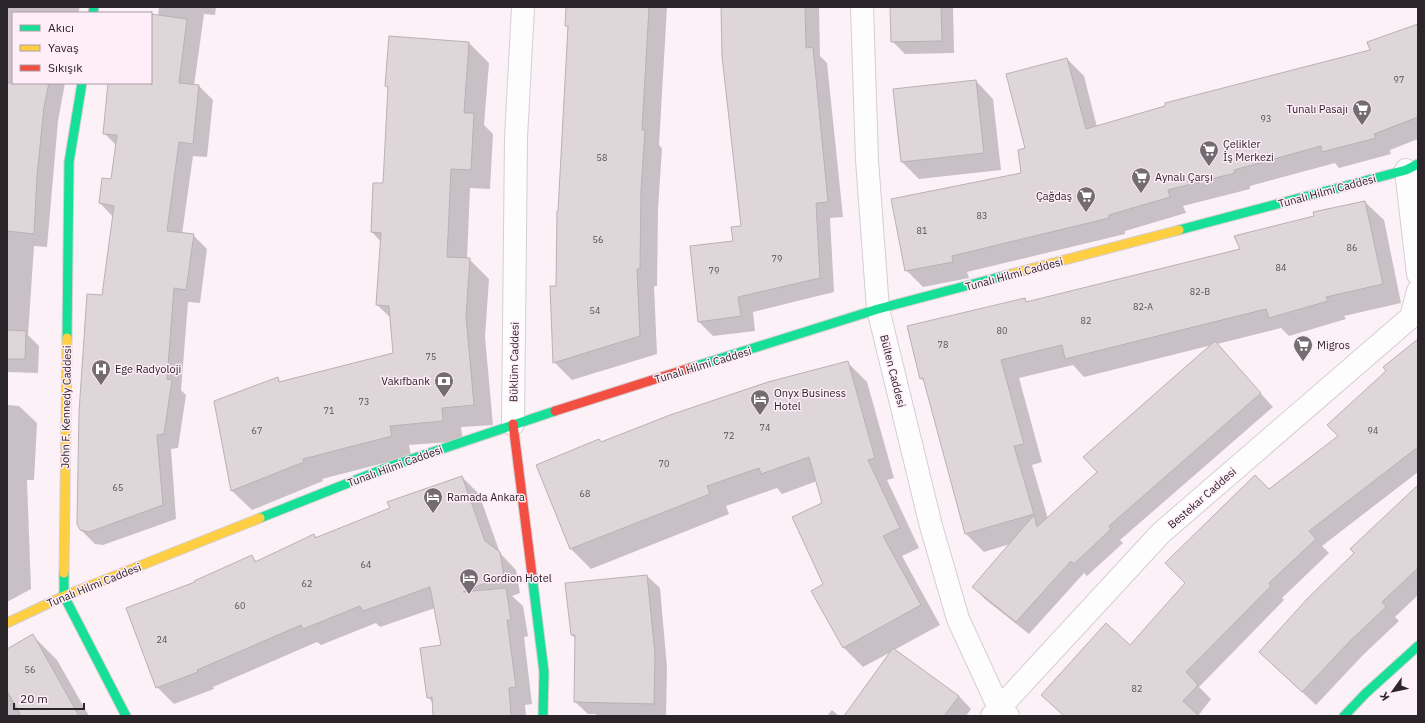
<svg xmlns="http://www.w3.org/2000/svg" width="1425" height="723" viewBox="0 0 1425 723" font-family="'IBM Plex Sans',sans-serif">
	<style>
		.shadow { fill: #0003; fill-rule: evenodd }
		.building { fill: #ded6d9; stroke: #b9b1b4 }
		.lines { fill: none; stroke-linecap: round; stroke-linejoin: round }
		.street-casing { stroke: #d5ced2; stroke-width: 24 }
		.fast-casing { stroke: #d5ced2; stroke-width: 11 }
		.slow-casing { stroke: #d5ced2; stroke-width: 11 }
		.jam-casing { stroke: #d5ced2; stroke-width: 11 }
		.street { stroke: #fefdfe; stroke-width: 22 }
		.fast { stroke: #16e098; stroke-width: 9 }
		.slow { stroke: #ffcf43; stroke-width: 9 }
		.jam { stroke: #f24e42; stroke-width: 9 }
		.labels { text-anchor: middle; stroke-width: 3; stroke-linejoin: round; paint-order: stroke }
		.number-label { font-size: 9px; fill: #585155 }
		.poi-label { font-size: 11px; fill: #2b2529; stroke: #ffedf8; text-anchor: start }
		.street-label { font-size: 11px; fill: #2b2529; stroke: #ffedf8 }
	</style>
	<rect width="100%" height="100%" fill="#fbf1f7"/>
	<!-- shadow -->
	<path class="shadow" d="M7 7H80L78 13H13V83H65L58 121 47 247 34 246 28 335 39 346 38 373 7 372Z
		M159 7H216L215 15 204 14 194 86H199L213 100 207 157 193 156 182 234 193 235 207 249 200 303 188 302 181 390 186 395 178 448 171 449 176 519 103 545 95 544 81 530 103 296 113 217 100 203 112 180 117 146 104 133 109 83H151V15L158 16Z
		M568 7H667L659 145 662 148 658 210 657 286H654L657 354 572 380 554 362 569 28 566 25Z
		M722 7H819L820 56 827 63 843 217 830 218 834 292 753 312 755 331 713 336 698 321 742 227Z
		M891 7H953L954 53 905 54 892 41Z
		M1418 25V139L1390 150 1391 154 1339 168 1335 163 1250 186V189L1183 206 1186 213 1125 231V234L967 272 969 278 923 287 906 270 1022 174 1026 149 1067 59 1084 76 1097 127 1371 51Z
		M469 43 489 63 484 125 493 134 490 189 470 188 467 259H469L489 279 485 337 493 425 461 427 463 441 409 445 411 456 322 479 323 481 252 510 232 491 215 402 278 379 282 383 394 353 391 318 377 305 381 242 372 232 384 184 389 89 386 86Z
		M976 81 993 99 1001 170 919 179 902 162Z
		M1365 202 1384 220 1401 303 1344 316 1346 319 1289 336 1281 328 1217 344 1273 407 1120 540 1123 543 1087 576 1084 573 1029 634 986 600 973 587 1010 544 984 552 966 534 925 383 921 378 1024 299 1028 303 1241 250 1315 217ZM1212 345 1098 473 1048 519 1032 465 1042 462 1019 378 1073 365 1084 377Z
		M1418 341V472L1322 546 1329 553 1282 598 1284 600 1199 687 1211 699 1198 716H1064L1130 646 1269 490 1339 436 1388 371Z
		M847 362 867 382 894 478 887 480 919 548 902 556 940 625 894 650 959 696 971 709 966 716H894L891 652 863 667 843 647 825 585 823 503 817 481 782 494 777 488 726 506 729 514 591 569 571 549 599 440 602 443Z
		M7 405 19 406 37 423 34 480H27L31 589 7 602Z
		M462 477 479 494 500 553 516 570 520 593 512 596 523 606 528 636 524 637 532 704 525 705 526 716H434L433 703 428 697 442 646 435 608 380 627 376 623 321 645 317 642 213 687 214 689 174 704 157 687 196 582 252 557 257 562 314 535 317 538 391 509Z
		M1418 486V595L1395 617 1399 621 1363 655 1316 705 1274 666 1355 553Z
		M647 576 660 588 667 668 666 716H596V714H588L575 702 576 639 572 635Z
		M33 636 57 660 89 716H7V650Z
		M832 710 839 716H827Z"/>
	<!-- building -->
	<path class="building" d="M566 7H649L642 130H645L641 191 640 269H637L640 336 553 363 550 286H556L557 211H558L568 26H565Z
		M721 7H805L806 48 813 47 828 202 816 203 820 278 738 297 741 316 698 322 690 246 733 241 731 227 741 226 722 56Z
		M890 7H941L942 41 891 42Z
		M151 14 187 19 179 83 199 85 193 144 179 142 167 231 194 234 186 290 174 288 167 379 172 380 164 434 157 435 163 505 89 532 80 530 77 524 79 412 87 294 102 295 114 206 99 203 102 178 111 179 117 135 103 134 108 83H151Z
		M1418 24V117L1374 134 1376 138 1322 152 1321 146 1234 170 1235 173 1168 190 1170 197 1109 215V218L952 256 953 262 905 271 891 199 1021 173 1018 150 1025 148 1006 74 1067 58 1086 129 1165 106V103L1370 50 1367 42Z
		M389 36 469 42 464 113H474L471 170 451 169 447 257 470 258 466 316 474 405 442 408 443 421 390 426 392 436 303 459 304 462 231 491 214 401 278 377 279 382 393 353 389 306 376 305 381 233 371 232 373 183H383L388 87 385 86Z
		M976 80 984 153 901 162 893 89Z
		M7 83H49L44 107 37 176 34 234 7 231Z
		M1365 201 1383 284 1326 297 1328 301 1269 318 1266 309 1065 359 1062 345 1001 360 1024 444 1014 446 1034 514 965 534 923 378 920 379 907 326 1025 298 1026 302 1240 249 1234 236 1314 216 1313 212Z
		M7 330 26 331 25 359H7Z
		M1418 339V447L1309 531 1316 539 1269 583 1271 586 1186 672 1198 685 1183 701 1199 716H1064L1041 695 1106 623 1130 645 1185 583 1165 563 1255 475 1269 489 1338 436 1327 425 1386 371 1383 367Z
		M1215 341 1261 393 1109 526 1111 529 1074 564 1071 561 1016 622 972 587 1034 515 1037 527 1097 472 1083 457Z
		M848 361 875 458 868 460 900 528 883 536 921 605 843 648 811 591 823 584 792 517 822 503 809 457 761 474 759 468 707 486 710 494 570 549 536 465 599 439 601 442 670 415 768 382Z
		M462 476 485 541 500 552 504 576 463 592 506 588 511 620H507L516 687 509 688 511 716H433L432 697 427 698 420 648 441 645 430 587 363 611 360 606 303 629 301 625 197 670 198 672 156 688 126 608 195 582 194 581 252 555 255 562 314 534 315 538 390 508 387 502Z
		M1418 485V568L1382 602 1386 607 1349 642 1302 692 1259 652 1307 599 1354 553 1350 549Z
		M647 575 655 654 654 704 574 702 575 635H571L565 583Z
		M33 634 79 716H21L7 691V649Z
		M893 648 959 696 944 716H844Z"/>
	<g class="lines">
		<defs>
			<path id="street" d="M862 7 867 160 878 309 931 526 958 619 999 708 1008 716
				M1406 170 1418 274
				M513 424 516 138 523 7
				M992 716 1161 533 1411 317 1418 291"/>
			<path id="fast" d="M93 13 94 7
				M1179 230 1406 170 1418 164
				M67 338 69 162 82 83
				M690 368 878 309 1011 274
				M260 518 391 466 555 411
				M64 573V596L126 716
				M532 575 544 672 543 716
				M1344 716 1366 693 1418 646"/>
			<path id="slow" d="M1011 274 1179 230
				M64 573 67 338
				M7 623 64 596 260 518"/>
			<path id="jam" d="M555 411 690 368
				M513 424 532 575"/>
		</defs>
		<!-- street casing -->
		<use href="#street" class="street-casing"/>
		<!-- fast casing -->
		<use href="#fast" class="fast-casing"/>
		<!-- slow casing -->
		<use href="#slow" class="slow-casing"/>
		<!-- jam casing -->
		<use href="#jam" class="jam-casing"/>
		<!-- street -->
		<use href="#street" class="street"/>
		<!-- fast -->
		<use href="#fast" class="fast"/>
		<!-- slow -->
		<use href="#slow" class="slow"/>
		<!-- jam -->
		<use href="#jam" class="jam"/>
	</g>
	<!-- icons -->
	<defs>
		<symbol id="supermarket-pin" viewBox="-11 -11 22 30"><path d="M0 17L-7.5 6A9.5 9.5 0 1 1 7.5 6Z" fill="#746c71" stroke="#ffedf8"/><path d="M-6-5.5h2.5l.6 2H6L4.5 2H-2.5L-4.4-4H-6ZM-1.5 3.2a1.3 1.3 0 1 0 .1 0ZM3 3.2a1.3 1.3 0 1 0 .1 0Z" fill="#fff"/></symbol>
		<symbol id="hospital-pin" viewBox="-11 -11 22 30"><path d="M0 17L-7.5 6A9.5 9.5 0 1 1 7.5 6Z" fill="#746c71" stroke="#ffedf8"/><path d="M-5-5h3v3.5h4V-5h3V5h-3V1.5h-4V5h-3Z" fill="#fff"/></symbol>
		<symbol id="bank-pin" viewBox="-11 -11 22 30"><path d="M0 17L-7.5 6A9.5 9.5 0 1 1 7.5 6Z" fill="#746c71" stroke="#ffedf8"/><path d="M-6-4H6V4H-6ZM0-2.3a2.3 2.3 0 1 0 0 4.6a2.3 2.3 0 1 0 0-4.6Z" fill="#fff"/></symbol>
		<symbol id="hotel-pin" viewBox="-11 -11 22 30"><path d="M0 17L-7.5 6A9.5 9.5 0 1 1 7.5 6Z" fill="#746c71" stroke="#ffedf8"/><path d="M-6-4.5h1.5V1H6V5H4.5V3h-9V5H-6ZM-4 0a1.8 1.8 0 1 1 3.6 0ZM.5 0V-2.5h3Q6-2.5 6 0Z" fill="#fff"/></symbol>
	</defs>
	<g fill-rule="evenodd">
		<use href="#supermarket-pin" x="1351" y="98" width="22" height="30"/>
		<use href="#supermarket-pin" x="1198" y="139" width="22" height="30"/>
		<use href="#supermarket-pin" x="1130" y="166" width="22" height="30"/>
		<use href="#supermarket-pin" x="1075" y="185" width="22" height="30"/>
		<use href="#supermarket-pin" x="1292" y="334" width="22" height="30"/>
		<use href="#hospital-pin" x="90" y="358" width="22" height="30"/>
		<use href="#bank-pin" x="433" y="370" width="22" height="30"/>
		<use href="#hotel-pin" x="749" y="388" width="22" height="30"/>
		<use href="#hotel-pin" x="422" y="486" width="22" height="30"/>
		<use href="#hotel-pin" x="458" y="567" width="22" height="30"/>
	</g>
	<g class="labels">
		<!-- number labels -->
		<g class="number-label">
			<text x="1399" y="83">97</text>
			<text x="1266" y="122">93</text>
			<text x="602" y="161">58</text>
			<text x="982" y="219">83</text>
			<text x="922" y="234">81</text>
			<text x="598" y="243">56</text>
			<text x="1352" y="251">86</text>
			<text x="777" y="262">79</text>
			<text x="1281" y="271">84</text>
			<text x="714" y="274">79</text>
			<text x="1200" y="295">82-B</text>
			<text x="1143" y="310">82-A</text>
			<text x="595" y="314">54</text>
			<text x="1086" y="324">82</text>
			<text x="1002" y="334">80</text>
			<text x="943" y="348">78</text>
			<text x="431" y="360">75</text>
			<text x="364" y="405">73</text>
			<text x="329" y="414">71</text>
			<text x="765" y="431">74</text>
			<text x="257" y="434">67</text>
			<text x="1373" y="434">94</text>
			<text x="729" y="439">72</text>
			<text x="664" y="467">70</text>
			<text x="118" y="491">65</text>
			<text x="585" y="497">68</text>
			<text x="366" y="568">64</text>
			<text x="307" y="587">62</text>
			<text x="240" y="609">60</text>
			<text x="162" y="643">24</text>
			<text x="30" y="673">56</text>
			<text x="1137" y="692">82</text>
		</g>
		<!-- poi labels -->
		<g class="poi-label">
			<text x="1348" y="113" text-anchor="end">Tunalı Pasajı</text>
			<text x="1223" y="148">Çelikler<tspan x="1223" dy="13">İş Merkezi</tspan></text>
			<text x="1155" y="181">Aynalı Çarşı</text>
			<text x="1072" y="200" text-anchor="end">Çağdaş</text>
			<text x="1317" y="349">Migros</text>
			<text x="115" y="373">Ege Radyoloji</text>
			<text x="430" y="385" text-anchor="end">Vakıfbank</text>
			<text x="774" y="397">Onyx Business<tspan x="774" dy="13">Hotel</tspan></text>
			<text x="447" y="501">Ramada Ankara</text>
			<text x="483" y="582">Gordion Hotel</text>
		</g>
		<!-- street labels -->
		<g class="street-label">
			<text transform="translate(1327 191) rotate(-15)" y="4">Tunalı Hilmi Caddesi</text>
			<text transform="translate(1014 274) rotate(-15)" y="4">Tunalı Hilmi Caddesi</text>
			<text transform="translate(514 362) rotate(-89)" y="4">Büklüm Caddesi</text>
			<text transform="translate(703 365) rotate(-17)" y="4">Tunalı Hilmi Caddesi</text>
			<text transform="translate(893 371) rotate(76)" y="4">Bülten Caddesi</text>
			<text transform="translate(66 407) rotate(-89)" y="4">John F. Kennedy Caddesi</text>
			<text transform="translate(395 466) rotate(-20)" y="4">Tunalı Hilmi Caddesi</text>
			<text transform="translate(1202 498) rotate(-41)" y="4">Bestekar Caddesi</text>
			<text transform="translate(94 585) rotate(-22)" y="4">Tunalı Hilmi Caddesi</text>
		</g>
	</g>
	<!-- border -->
	<rect width="1425" height="723" fill="none" stroke="#2b2529" stroke-width="16"/>
	<!-- legend -->
	<rect x="12" y="12" width="140" height="72" fill="#ffedf8" stroke="#aa9da5"/>
	<rect x="20" y="25" width="20" height="6" fill="#16e098" stroke="#aa9da5"/>
	<text x="48" y="32" font-size="12" fill="#2b2529">Akıcı</text>
	<rect x="20" y="45" width="20" height="6" fill="#ffcf43" stroke="#aa9da5"/>
	<text x="48" y="52" font-size="12" fill="#2b2529">Yavaş</text>
	<rect x="20" y="65" width="20" height="6" fill="#f24e42" stroke="#aa9da5"/>
	<text x="48" y="72" font-size="12" fill="#2b2529">Sıkışık</text>
	<!-- north arrow -->
	<g transform="translate(1393 691) rotate(237)" stroke="#ffedf8" stroke-width="3" paint-order="stroke">
	<path d="M0-3L7 15L0 10L-7 15Z" fill="#2b2529"/>
	<text y="-6" font-size="11" font-weight="bold" text-anchor="middle" fill="#2b2529">K</text>
	</g>
	<!-- scale -->
	<path d="M14 703v6h70v-6" fill="none" stroke="#2b2529" stroke-width="2"/>
	<text x="20" y="703" font-size="12" fill="#2b2529" stroke="#ffedf8" stroke-width="3" paint-order="stroke">20 m</text>
</svg>
